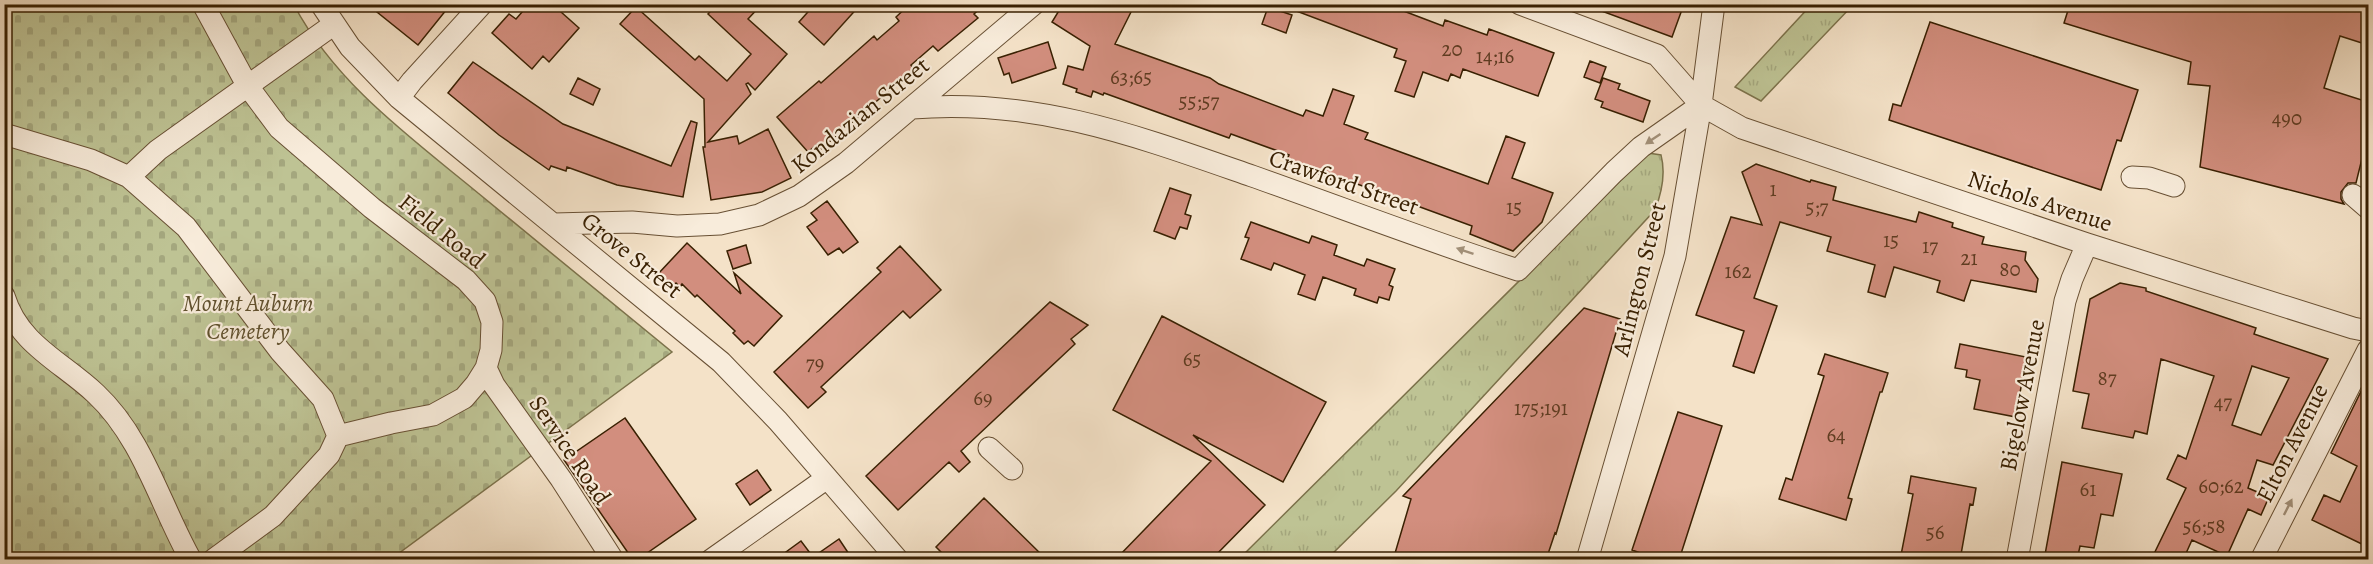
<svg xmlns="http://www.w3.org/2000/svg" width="2373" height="564" viewBox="0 0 2373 564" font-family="Alegreya,serif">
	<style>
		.cemetery { fill: url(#cemetery-stones); stroke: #7c724b; stroke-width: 1.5 }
		.park { fill: url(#park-tufts); stroke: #7c724b; stroke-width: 1.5 }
		.building { fill: #d28e7e; stroke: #392002; stroke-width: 1.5; fill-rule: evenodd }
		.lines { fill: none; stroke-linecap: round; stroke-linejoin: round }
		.minor-casing { stroke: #685034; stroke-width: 23 }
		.minor { stroke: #f8ecdb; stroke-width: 21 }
		.oneway { fill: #a29079 }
		.labels { text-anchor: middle; stroke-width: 4.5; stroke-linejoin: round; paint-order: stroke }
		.number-label { font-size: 21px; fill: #5f3c21 }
		.street-label { font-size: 24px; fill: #392002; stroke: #f8ecdb }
		.park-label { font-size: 24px; font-style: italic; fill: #61512e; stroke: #f8ecdb }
	</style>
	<defs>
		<pattern id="cemetery-stones" width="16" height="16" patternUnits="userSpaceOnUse" patternTransform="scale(1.5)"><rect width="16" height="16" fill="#bec394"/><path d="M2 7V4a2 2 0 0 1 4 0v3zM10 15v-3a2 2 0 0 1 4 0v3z" fill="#a4a77e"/></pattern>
		<pattern id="park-tufts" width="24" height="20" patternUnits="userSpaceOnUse" patternTransform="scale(1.5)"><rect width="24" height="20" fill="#bec394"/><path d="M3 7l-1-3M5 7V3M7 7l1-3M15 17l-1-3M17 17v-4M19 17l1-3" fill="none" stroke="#a4a77e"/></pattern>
	</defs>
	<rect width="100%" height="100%" fill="#f4e2c8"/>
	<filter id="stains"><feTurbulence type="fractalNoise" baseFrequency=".00333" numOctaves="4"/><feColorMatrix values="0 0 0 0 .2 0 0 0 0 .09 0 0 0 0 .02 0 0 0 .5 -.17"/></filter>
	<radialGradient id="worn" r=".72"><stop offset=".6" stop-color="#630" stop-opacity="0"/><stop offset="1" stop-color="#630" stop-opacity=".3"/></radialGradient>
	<!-- cemetery -->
	<path class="cemetery" d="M4 5H294C336 84 410 137 478 193 543 246 608 299 672 352L391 559H5Z"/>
	<!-- park -->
	<path class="park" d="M1812 4 1853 5 1761 101 1735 87Z
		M1648 153 1661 155C1666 174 1662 192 1655 210L1396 491 1327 559 1238 560Z"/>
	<!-- building -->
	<path class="building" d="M367 4H451L418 45Z
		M529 4H552L579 28 549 62 543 56 532 69 492 33 509 14 516 19Z
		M717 4H762L748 19 787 54 755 90 748 83 746 84 751 94 708 142 737 136 739 144 768 129 791 178 762 192 711 200 703 147H705L704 99 620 24 636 7 695 60 699 56 727 81 751 54 708 14Z
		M815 4H861L824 45 799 22Z
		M910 4H985L974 14 978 18 938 51 933 46 911 65 914 69 820 150 816 145 808 152 777 117 819 81 821 83 874 36 877 40 899 21 896 17Z
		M1063 4H1135L1115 44 1210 78 1219 84 1303 116 1306 110 1323 116 1333 89 1354 96 1344 124 1368 133 1365 139 1488 184 1506 136 1525 143 1512 178 1553 193 1542 222 1513 251 1470 234 1472 226 1338 177 1336 181 1286 162 1289 155 1231 134 1229 138 1104 93 1103 95 1093 91 1091 97 1076 92 1077 89 1063 84 1068 66 1083 70 1090 46 1052 22Z
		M1283 4H1403L1401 10 1443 26 1445 20 1487 35 1489 29 1554 53 1538 96 1463 69 1460 78 1451 74 1448 81 1423 72 1414 97 1395 91 1406 61 1394 57 1397 49 1283 6Z
		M1588 4H1684L1672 37 1588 6Z
		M2070 4H2368V45L2340 36 2324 88 2368 102V134L2356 183H2348L2341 192V199L2344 204 2200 167 2210 86 2188 84 2191 62 2064 23Z
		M1268 7 1292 15 1286 33 1262 24Z
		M1930 22 2138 90 2121 141 2117 140 2101 190 1889 120 1893 104 1901 106Z
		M1048 42 1056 68 1012 83 1009 73 1004 75 998 58Z
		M1590 61 1606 67 1600 83 1584 77Z
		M473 62 563 124 671 166 691 121 697 123 683 197 617 185 567 167 566 171 551 166 549 170 499 135 448 93Z
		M578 78 600 89 593 105 570 94Z
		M1603 78 1620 84 1618 89 1650 101 1643 122 1601 107 1603 102 1595 99Z
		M1756 164 1810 182 1811 180 1836 187 1833 200 1916 222 1919 212 1953 223 1952 227 1984 237 1982 244 2026 252 2025 260 2038 279 2036 292 1971 280 1964 301 1937 292 1940 281 1894 267 1885 297 1868 292 1875 265 1827 251 1831 237 1780 222 1754 298 1777 306 1754 373 1733 366 1744 331 1696 315 1731 217 1762 225 1742 172Z
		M1170 188 1191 195 1185 214 1191 216 1187 229 1180 227 1175 239 1154 231Z
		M827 201 858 242 843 253 839 248 828 255 807 227 817 220 811 213Z
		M1251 222 1309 243 1312 236 1337 245 1334 255 1364 266 1367 259 1395 269 1389 285 1393 287 1389 300 1379 297 1377 303 1354 295 1356 289 1323 277 1315 300 1298 294 1305 275 1274 263 1271 270 1241 259 1249 238 1245 237Z
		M687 243 741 294 734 273 782 316 754 346 748 341 744 344 733 333 735 331 697 295 695 297 682 284 680 287 676 283 672 287 658 274Z
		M746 245 751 263 733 269 727 251Z
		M900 246 941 290 910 318 903 311 821 387 826 392 808 408 774 372 881 272 877 268Z
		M2120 283 2146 288V291L2256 328 2254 334 2328 359 2273 465 2257 460 2248 488 2269 497 2261 515 2248 509 2227 556 2192 540 2183 560H2151L2186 488 2167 479 2178 455 2186 459 2214 376 2161 359 2147 434 2135 431 2133 438 2082 428 2089 394 2073 391 2090 299ZM2252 366 2289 378 2261 435 2232 425Z
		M1050 302 1088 325 1071 339 1075 344 961 451 970 462 959 472 949 462 898 510 866 476Z
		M1584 308 1620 319 1556 534 1555 533 1546 560H1393L1411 499 1403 496Z
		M1162 316 1326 402 1283 482 1193 435 1265 505 1211 560H1115L1211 461 1113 410Z
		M1960 344 2026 357 2016 417 1974 409 1980 380 1966 377 1967 370 1955 368Z
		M1825 354 1888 373 1882 392H1880L1848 498 1852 499 1846 520 1779 499 1786 478 1792 480 1824 376 1818 374Z
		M2368 377V547L2312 520 2324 495 2340 502 2357 466 2331 453Z
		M1678 412 1722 426 1679 560H1660L1632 550Z
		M625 418 696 519 637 560H633L564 460Z
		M2062 462 2122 474 2113 516 2101 514 2094 548 2080 546 2077 560H2044Z
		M757 470 771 490 750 505 736 484Z
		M1911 476 1976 488 1973 505 1970 504 1960 560H1900L1913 494 1908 493Z
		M984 498 1047 560H949L936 547Z
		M839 539 853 560H775L801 541 813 557Z"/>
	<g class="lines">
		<defs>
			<path id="minor" d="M203 4 247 85 279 128 372 208 466 280 485 301 492 322 491 350 486 368 476 384 464 398 433 415 391 423 338 436
				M321 4 350 47 399 98 721 362 778 421 898 560
				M1520 4 1657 55 1701 105 1742 128 2087 244 2353 328 2368 331
				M399 98 412 81 482 4
				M912 108C1036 98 1137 136 1252 176 1340 207 1428 241 1518 270L1614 172 1641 147 1701 105
				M4 134 91 160 129 177 186 227 280 351 323 399 338 436 329 455 273 516 213 560
				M129 177 158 150 333 25
				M2132 177 2149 178 2174 186
				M2353 195 2368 208
				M554 224 632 222 677 226 720 224 759 215 799 196 846 163 1034 4
				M4 296C19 345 61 361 96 394 143 438 160 505 191 560
				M486 368 494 385 561 479 613 560
				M989 448 1012 469
				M711 560 827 478
				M1587 560 1675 256 1701 105 1714 4
				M2017 560 2065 301 2072 279 2087 244
				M2261 560 2368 350"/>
		</defs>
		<!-- minor casing -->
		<use href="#minor" class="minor-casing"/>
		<!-- minor -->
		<use href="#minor" class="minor"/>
	</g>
	<!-- one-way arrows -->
	<defs><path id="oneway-solid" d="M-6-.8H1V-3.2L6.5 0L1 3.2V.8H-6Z" transform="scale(1.5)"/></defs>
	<g class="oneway">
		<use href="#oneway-solid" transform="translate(1653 139) rotate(146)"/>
		<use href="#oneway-solid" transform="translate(1465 251) rotate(-161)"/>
		<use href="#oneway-solid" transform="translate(2288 507) rotate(-63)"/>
	</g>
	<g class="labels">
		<!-- number labels -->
		<g class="number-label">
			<text x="1452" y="56">20</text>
			<text x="1495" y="63">14;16</text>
			<text x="1131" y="84">63;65</text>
			<text x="1199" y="108">55;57</text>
			<text x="2287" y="125">490</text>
			<text x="1773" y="196">1</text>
			<text x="1514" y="214">15</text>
			<text x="1817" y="214">5;7</text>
			<text x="1891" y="247">15</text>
			<text x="1930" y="253">17</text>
			<text x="1969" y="265">21</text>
			<text x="2010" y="276">80</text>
			<text x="1738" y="278">162</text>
			<text x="1192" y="366">65</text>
			<text x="815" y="370">79</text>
			<text x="2107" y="385">87</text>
			<text x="983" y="405">69</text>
			<text x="2223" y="409">47</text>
			<text x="1541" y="415">175;191</text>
			<text x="1836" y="442">64</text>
			<text x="2221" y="493">60;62</text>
			<text x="2088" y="496">61</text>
			<text x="2204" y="533">56;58</text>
			<text x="1935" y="539">56</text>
		</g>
		<!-- street labels -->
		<g class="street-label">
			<text transform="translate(860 115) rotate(-39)" y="8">Kondazian Street</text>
			<text transform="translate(1344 182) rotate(19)" y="8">Crawford Street</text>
			<text transform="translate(2040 201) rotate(18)" y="8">Nichols Avenue</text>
			<text transform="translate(442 231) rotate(39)" y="8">Field Road</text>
			<text transform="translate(632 255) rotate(39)" y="8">Grove Street</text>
			<text transform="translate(1639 279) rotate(-76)" y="8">Arlington Street</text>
			<text transform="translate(2022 395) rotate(-79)" y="8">Bigelow Avenue</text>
			<text transform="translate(2292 443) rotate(-63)" y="8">Elton Avenue</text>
			<text transform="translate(570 450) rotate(56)" y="8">Service Road</text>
		</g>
		<!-- park labels -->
		<g class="park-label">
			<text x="248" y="311">Mount Auburn<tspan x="248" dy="28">Cemetery</tspan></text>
		</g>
	</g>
	<!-- margin -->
	<rect width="2373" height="564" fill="none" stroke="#f4e2c8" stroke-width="24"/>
	<rect x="6" y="6" width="2361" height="552" fill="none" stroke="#392002" stroke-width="3"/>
	<rect x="12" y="12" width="2349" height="540" fill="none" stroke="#392002" stroke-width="1.5"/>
	<rect width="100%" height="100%" filter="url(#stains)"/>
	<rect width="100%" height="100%" fill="url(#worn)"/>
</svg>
